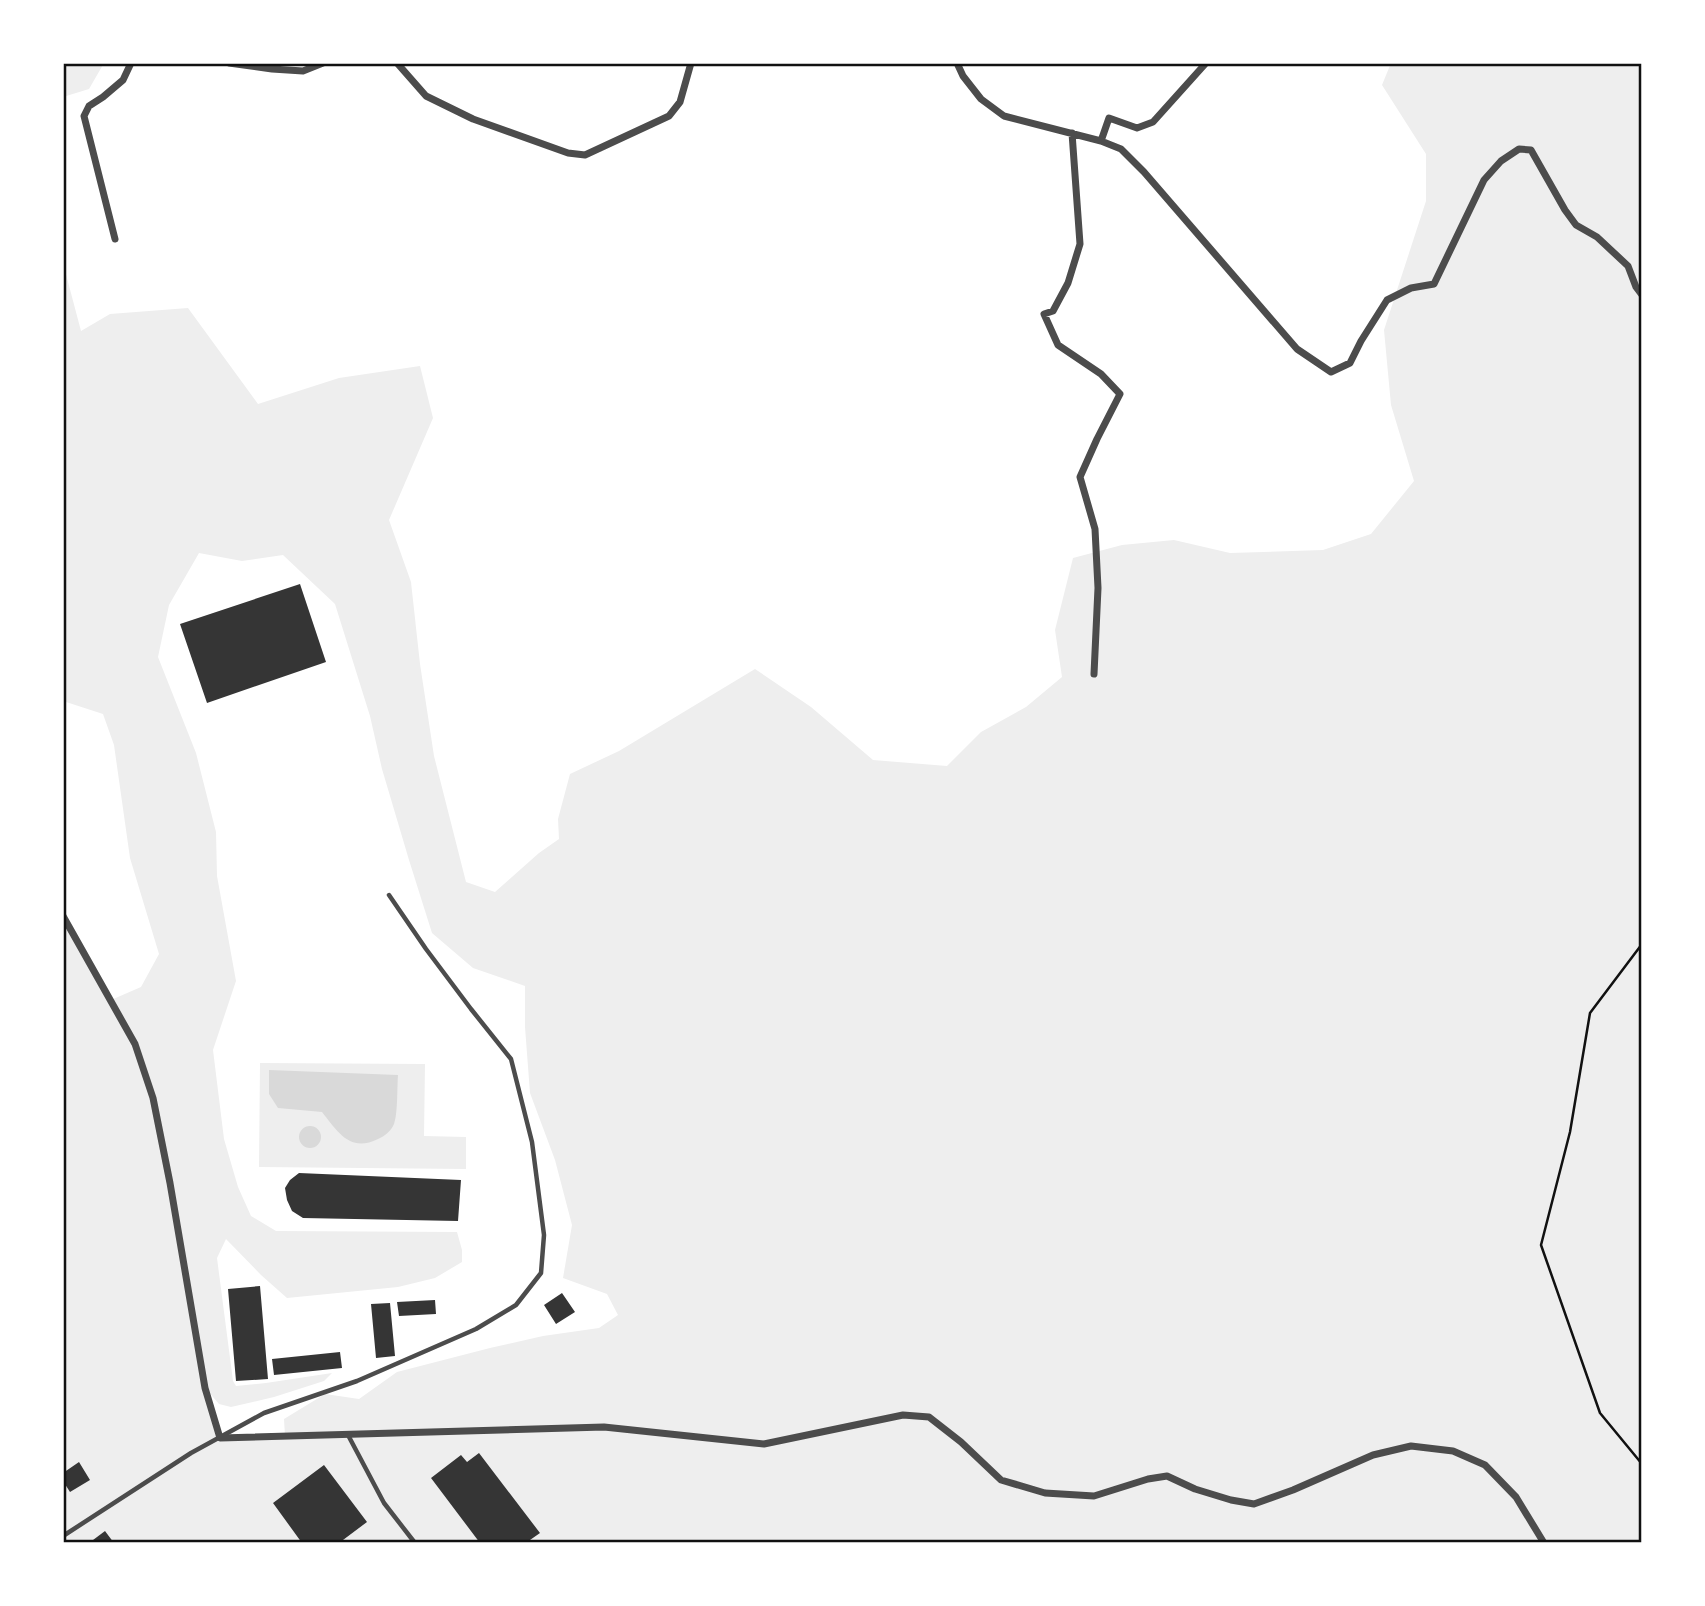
<svg xmlns="http://www.w3.org/2000/svg" width="1705" height="1606" viewBox="0 0 1705 1606" font-family="'Libre Baskerville',serif">
	<style>
		.green { fill: #eee; fill-rule: evenodd }
		.water { fill: #d9d9d9 }
		.building { fill: #353535 }
		.lines { fill: none; stroke-linecap: round; stroke-linejoin: round }
		.path { stroke: #111; stroke-width: 2.5 }
		.service { stroke: #4c4c4c; stroke-width: 4.5 }
		.minor { stroke: #4c4c4c; stroke-width: 7 }
		.neatline { fill: none; stroke: #111; stroke-width: 2.5 }
	</style>
	<rect width="100%" height="100%" fill="#fff"/>
	<!-- green -->
	<path class="green" d="M63 63H104L89 89 63 97Z
		M1391 63H1642V1543H63V916L111 1000 141 987 159 954 130 858 114 745 103 714 63 701V263L81 331 110 314 188 308 258 404 339 378 420 366 433 418 389 520 411 582 420 664 434 756 466 882 495 892 539 853 559 839 558 819 570 774 619 751 755 669 811 707 873 760 947 766 981 732 1026 707 1062 677 1055 630 1073 558 1122 545 1174 540 1230 553 1323 550 1371 534 1414 481 1391 405 1384 330 1426 201V154L1382 85ZM199 553 242 561 283 555 335 604 370 716 382 769 409 860 432 933 473 968 525 986V1027L530 1093 555 1160 572 1225 563 1278 607 1294 618 1315 599 1328 543 1336 490 1348 397 1372 359 1399 325 1394 284 1419 285 1436 220 1438 207 1390 219 1404 231 1407 274 1397 324 1381 332 1373 266 1383 236 1386 233 1381 217 1258 226 1239 261 1275 287 1298 398 1287 435 1278 462 1262V1250L457 1232 276 1231 251 1216 238 1187 224 1139 213 1050 236 981 217 876 216 832 196 753 158 657 169 605Z
		M260 1063 425 1064 424 1136 466 1137V1169L259 1167Z"/>
	<!-- water -->
	<path class="water" d="M269 1070 398 1075C397 1088 398 1113 394 1124 391 1131 385 1136 378 1139 350 1153 338 1132 322 1112L278 1108 269 1094Z
		M299 1137a11 11 0 1 1 22 0a11 11 0 1 1-22 0Z"/>
	<!-- building -->
	<path class="building" d="M300 584 326 662 207 703 180 624Z
		M299 1173 461 1180 458 1221 303 1218 292 1211 287 1200 285 1188 290 1180Z
		M260 1286 268 1379 236 1381 228 1289Z
		M562 1293 575 1312 556 1324 544 1305Z
		M435 1300 436 1314 399 1316 397 1302Z
		M390 1303 395 1356 376 1358 371 1304Z
		M340 1352 342 1368 274 1375 272 1359Z
		M479 1453 540 1533 530 1540 532 1543H480L431 1478 461 1455 467 1462Z
		M79 1462 90 1480 70 1492 63 1481V1473Z
		M324 1465 367 1522 339 1543H302L273 1503Z
		M105 1531 114 1543H89Z"/>
	<g class="lines">
		<!-- path -->
		<path class="path" d="M1642 944 1590 1013 1570 1132 1541 1245 1600 1413 1642 1464"/>
		<!-- service -->
		<path class="service" d="M348 1435 384 1503 415 1543
			M63 1536 191 1453 264 1413 357 1381 476 1329 516 1305 541 1273 544 1235 532 1142 511 1059 471 1009 426 949 389 895"/>
		<!-- minor -->
		<path class="minor" d="M229 63 272 69 303 71 323 63
			M397 63 426 96 473 119 568 153 585 155 669 116 680 102 691 63
			M957 63 963 76 981 99 1004 116 1101 141 1121 149 1144 172 1297 349 1331 372 1350 363 1361 341 1387 300 1411 288 1434 284 1484 180 1501 161 1519 149 1531 150 1565 210 1576 225 1597 237 1628 266 1636 287 1642 295
			M1072 133 1080 244 1068 283 1053 311 1044 314 1058 345 1101 374 1120 394 1097 439 1080 477 1095 529 1098 588 1094 674
			M1101 141 1109 118 1137 128 1153 122 1206 63
			M115 239 84 116 89 106 103 97 123 80 131 63
			M63 916 135 1044 153 1098 170 1183 205 1388 220 1438 604 1427 764 1444 903 1415 929 1417 961 1442 1001 1480 1045 1493 1094 1496 1148 1479 1167 1476 1195 1489 1231 1500 1254 1504 1293 1490 1373 1455 1411 1446 1453 1451 1485 1465 1516 1497 1544 1543"/>
	</g>
	<!-- border -->
	<rect width="1705" height="1606" fill="none" stroke="#ffffff" stroke-width="130"/>
	<rect x="65" y="65" width="1575" height="1476" class="neatline"/>
</svg>
